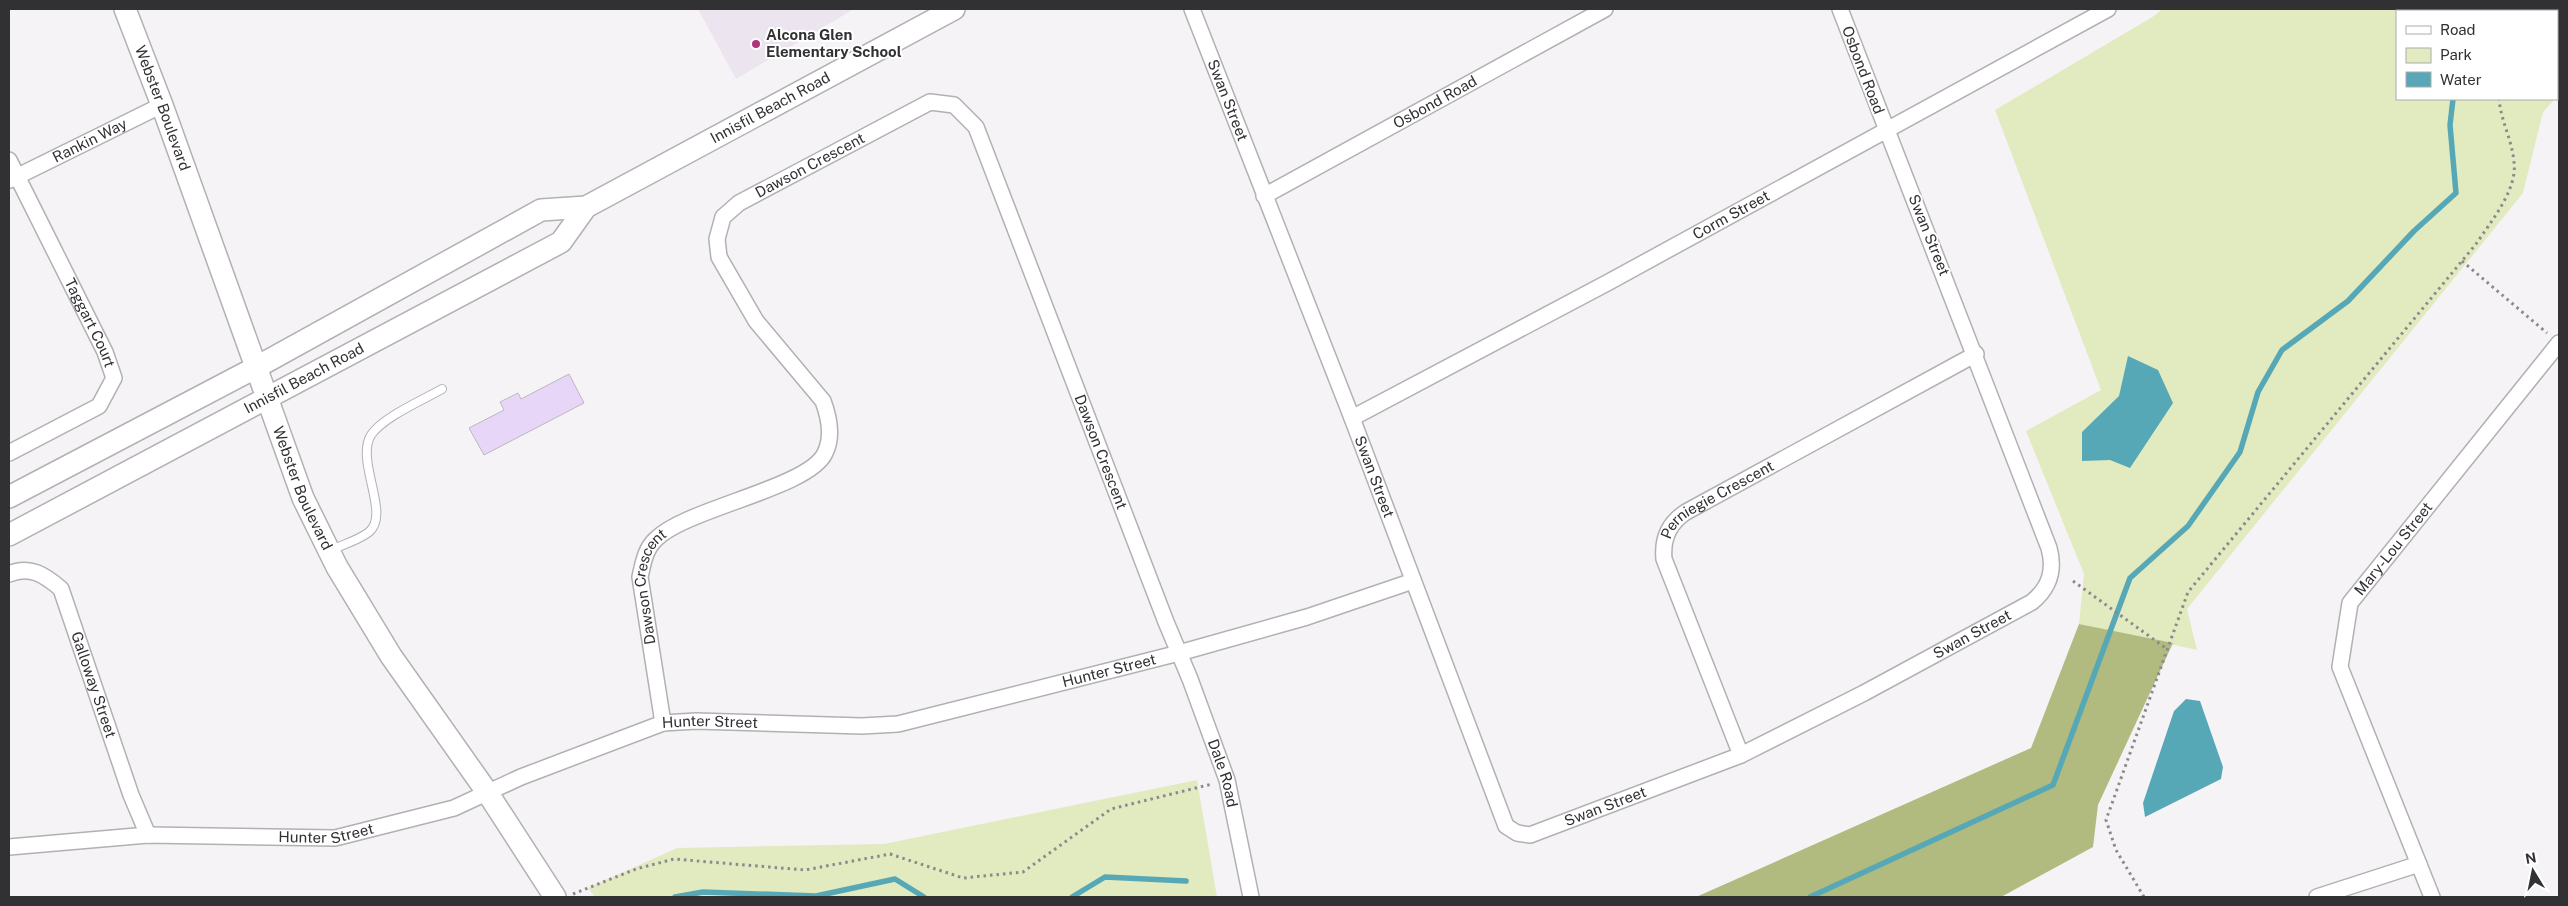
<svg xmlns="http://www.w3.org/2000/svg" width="2568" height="906" viewBox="0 0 2568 906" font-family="'Public Sans',sans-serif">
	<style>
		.built { fill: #ece5f0 }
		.green { fill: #e2eac0 }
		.forest { fill: #b1bb7f }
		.water { fill: #57a8b6 }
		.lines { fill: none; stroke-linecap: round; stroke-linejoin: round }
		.stream { stroke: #57a8b6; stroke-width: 5.5 }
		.building { fill: #e8d6f8; stroke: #bab8bc }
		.lane-casing { stroke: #b2b0b4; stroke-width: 10 }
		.street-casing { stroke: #b2b0b4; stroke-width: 18 }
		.secondary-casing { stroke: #b2b0b4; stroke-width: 24 }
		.path { stroke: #8b898c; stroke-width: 3; stroke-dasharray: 2.5 4; stroke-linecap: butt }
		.lane { stroke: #fff; stroke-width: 8 }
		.street { stroke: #fff; stroke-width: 15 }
		.secondary { stroke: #fff; stroke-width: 21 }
		.poi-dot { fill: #b2317b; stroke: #fff; stroke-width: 2 }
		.labels { text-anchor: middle; stroke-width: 4; stroke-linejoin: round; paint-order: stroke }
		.poi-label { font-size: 15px; font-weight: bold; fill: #313032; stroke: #fff; text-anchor: start }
		.street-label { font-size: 15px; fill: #313032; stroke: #fff }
	</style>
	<rect width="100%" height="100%" fill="#f6f3f7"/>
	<!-- built -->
	<path class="built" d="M698 9H854L736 79Z"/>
	<!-- green -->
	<path class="green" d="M2162 9H2559V94L2557 97V11H2397V99H2555L2543 112 2523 193 2187 609 2197 650 2079 624 2084 574 2026 431 2101 390 1995 110 2154 16Z
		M1197 780 1217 897H595L588 888 677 848 884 844Z"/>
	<!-- forest -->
	<path class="forest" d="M2079 624 2173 643 2098 805 2093 847 2001 897H1696L2031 748Z"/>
	<!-- water -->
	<path class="water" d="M2128 356 2158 370 2173 403 2130 468 2110 460 2082 461V432L2119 396Z
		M2186 699 2200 701 2223 767 2221 779 2145 817 2143 803 2174 711Z"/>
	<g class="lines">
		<!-- stream -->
		<path class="stream" d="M2461 11 2462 9
			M675 897 703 892 816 896 895 879 924 897
			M1072 897 1105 877 1186 881
			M1810 897 2053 785 2130 578 2188 526 2240 452 2258 392 2282 350 2348 301 2414 231 2456 193 2450 125 2453 99"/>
	</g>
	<!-- building -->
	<path class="building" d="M569 374 584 403 484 455 469 428 504 410 500 402 518 393 521 399Z"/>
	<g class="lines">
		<defs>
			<path id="lane" d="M331 550C342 545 359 540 369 532 391 514 355 461 371 435 383 417 423 400 442 389"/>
			<g id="street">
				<path id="s1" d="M1192 9 1352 418 1506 826 1517 833 1530 835 1741 755 1864 693 2032 602C2050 587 2055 570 2049 548L1840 9"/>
				<path id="s2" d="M9 160 105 352 114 378 99 406 9 453"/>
				<path id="s3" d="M10 180 162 105"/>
				<path id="s4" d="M1264 196 1605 9"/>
				<path id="s5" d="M1352 418 1607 283 2108 9"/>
				<path id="s6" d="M9 574C30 565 45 575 61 589L131 795 148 835"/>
				<path id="s7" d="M663 723 640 577C643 564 645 549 656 539 687 508 809 488 825 453 833 437 829 417 823 401L756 321 719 257 717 239 723 217 739 203 930 102 954 105 976 127 1166 622 1190 679 1227 780 1251 897"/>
				<path id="s8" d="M1741 755 1664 559C1662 539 1669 523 1686 512L1976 354"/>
				<path id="s9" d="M9 847 148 835 335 838 454 808 521 777 663 723 696 721 862 726 898 724 1179 653 1307 617 1413 581"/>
				<path d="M2317 897 2419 864"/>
				<path id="s10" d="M2432 897 2340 667 2350 603 2559 343"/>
			</g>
			<g id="secondary">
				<path id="s11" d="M125 9 162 105 303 498 337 567 391 656 487 792 555 897"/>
				<path id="s12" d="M9 497 255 368 541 210 586 207 954 9"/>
				<path id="s13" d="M9 535 561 242 586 207"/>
			</g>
		</defs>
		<!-- lane casing -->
		<use href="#lane" class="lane-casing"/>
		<!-- street casing -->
		<use href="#street" class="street-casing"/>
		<!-- secondary casing -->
		<use href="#secondary" class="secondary-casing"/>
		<!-- path -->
		<path class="path" d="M2504 11V9
			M2462 261 2547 333
			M2073 581 2167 649
			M573 894 636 869 674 859 805 870 890 854 963 878 1023 872 1111 809 1212 784
			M2144 897 2116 850 2106 820 2188 592 2476 244C2490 223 2518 189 2514 162 2512 140 2501 121 2499 99"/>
		<!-- lane -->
		<use href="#lane" class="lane"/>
		<!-- street -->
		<use href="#street" class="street"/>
		<!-- secondary -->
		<use href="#secondary" class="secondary"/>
	</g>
	<!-- markers -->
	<circle class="poi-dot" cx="756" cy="44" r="5"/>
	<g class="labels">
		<!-- poi labels -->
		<g class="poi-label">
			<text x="766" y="40">Alcona Glen<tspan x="766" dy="17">Elementary School</tspan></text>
		</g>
		<!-- street labels -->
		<g class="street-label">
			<text transform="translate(1863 70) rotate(69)" y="5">Osbond Road</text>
			<text dy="5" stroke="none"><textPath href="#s1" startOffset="98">Swan Street</textPath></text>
			<text dy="5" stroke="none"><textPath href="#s4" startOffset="195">Osbond Road</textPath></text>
			<text dy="5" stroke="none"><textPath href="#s12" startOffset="859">Innisfil Beach Road</textPath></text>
			<text dy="5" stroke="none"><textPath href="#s11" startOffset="106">Webster Boulevard</textPath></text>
			<text dy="5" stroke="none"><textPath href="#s3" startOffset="89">Rankin Way</textPath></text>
			<text dy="5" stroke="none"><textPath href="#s7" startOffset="756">Dawson Crescent</textPath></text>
			<text dy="5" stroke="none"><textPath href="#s5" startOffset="430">Corm Street</textPath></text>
			<text transform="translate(1929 235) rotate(68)" y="5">Swan Street</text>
			<text dy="5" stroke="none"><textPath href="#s2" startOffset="182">Taggart Court</textPath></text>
			<text dy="5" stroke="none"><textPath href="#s13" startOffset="334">Innisfil Beach Road</textPath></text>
			<text dy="5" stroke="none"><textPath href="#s7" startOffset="1295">Dawson Crescent</textPath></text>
			<text dy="5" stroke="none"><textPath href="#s1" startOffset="502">Swan Street</textPath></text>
			<text dy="5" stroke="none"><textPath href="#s11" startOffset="511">Webster Boulevard</textPath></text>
			<text dy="5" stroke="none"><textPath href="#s8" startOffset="298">Perniegie Crescent</textPath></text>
			<text dy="5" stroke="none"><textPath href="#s10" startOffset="382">Mary-Lou Street</textPath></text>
			<text dy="5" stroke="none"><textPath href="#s7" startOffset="140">Dawson Crescent</textPath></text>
			<text dy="5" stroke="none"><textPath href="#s1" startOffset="1388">Swan Street</textPath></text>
			<text dy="5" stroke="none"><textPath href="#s9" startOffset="1128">Hunter Street</textPath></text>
			<text dy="5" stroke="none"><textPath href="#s6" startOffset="159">Galloway Street</textPath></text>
			<text dy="5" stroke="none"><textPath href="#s9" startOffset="722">Hunter Street</textPath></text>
			<text dy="5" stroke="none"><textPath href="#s7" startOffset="1639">Dale Road</textPath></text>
			<text dy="5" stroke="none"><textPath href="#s1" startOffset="982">Swan Street</textPath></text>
			<text dy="5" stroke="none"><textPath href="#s9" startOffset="318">Hunter Street</textPath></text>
		</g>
	</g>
	<!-- border -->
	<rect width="2568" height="906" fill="none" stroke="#313032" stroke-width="20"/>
	<!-- legend -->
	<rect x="2396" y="10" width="162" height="90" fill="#ffffff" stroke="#adacad"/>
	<rect x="2406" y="26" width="25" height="8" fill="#ffffff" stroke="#adacad"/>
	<text x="2440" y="35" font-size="15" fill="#313032">Road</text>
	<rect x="2406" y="48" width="25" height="15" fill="#e2eac0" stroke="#adacad"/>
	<text x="2440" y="60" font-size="15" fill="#313032">Park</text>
	<rect x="2406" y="72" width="25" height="15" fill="#57a8b6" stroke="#adacad"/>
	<text x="2440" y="85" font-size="15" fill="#313032">Water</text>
	<!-- north arrow -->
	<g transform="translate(2533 871) rotate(350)" stroke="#ffffff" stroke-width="4" paint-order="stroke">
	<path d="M0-4L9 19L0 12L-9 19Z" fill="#313032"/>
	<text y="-8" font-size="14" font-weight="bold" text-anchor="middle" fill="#313032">N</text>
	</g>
</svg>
